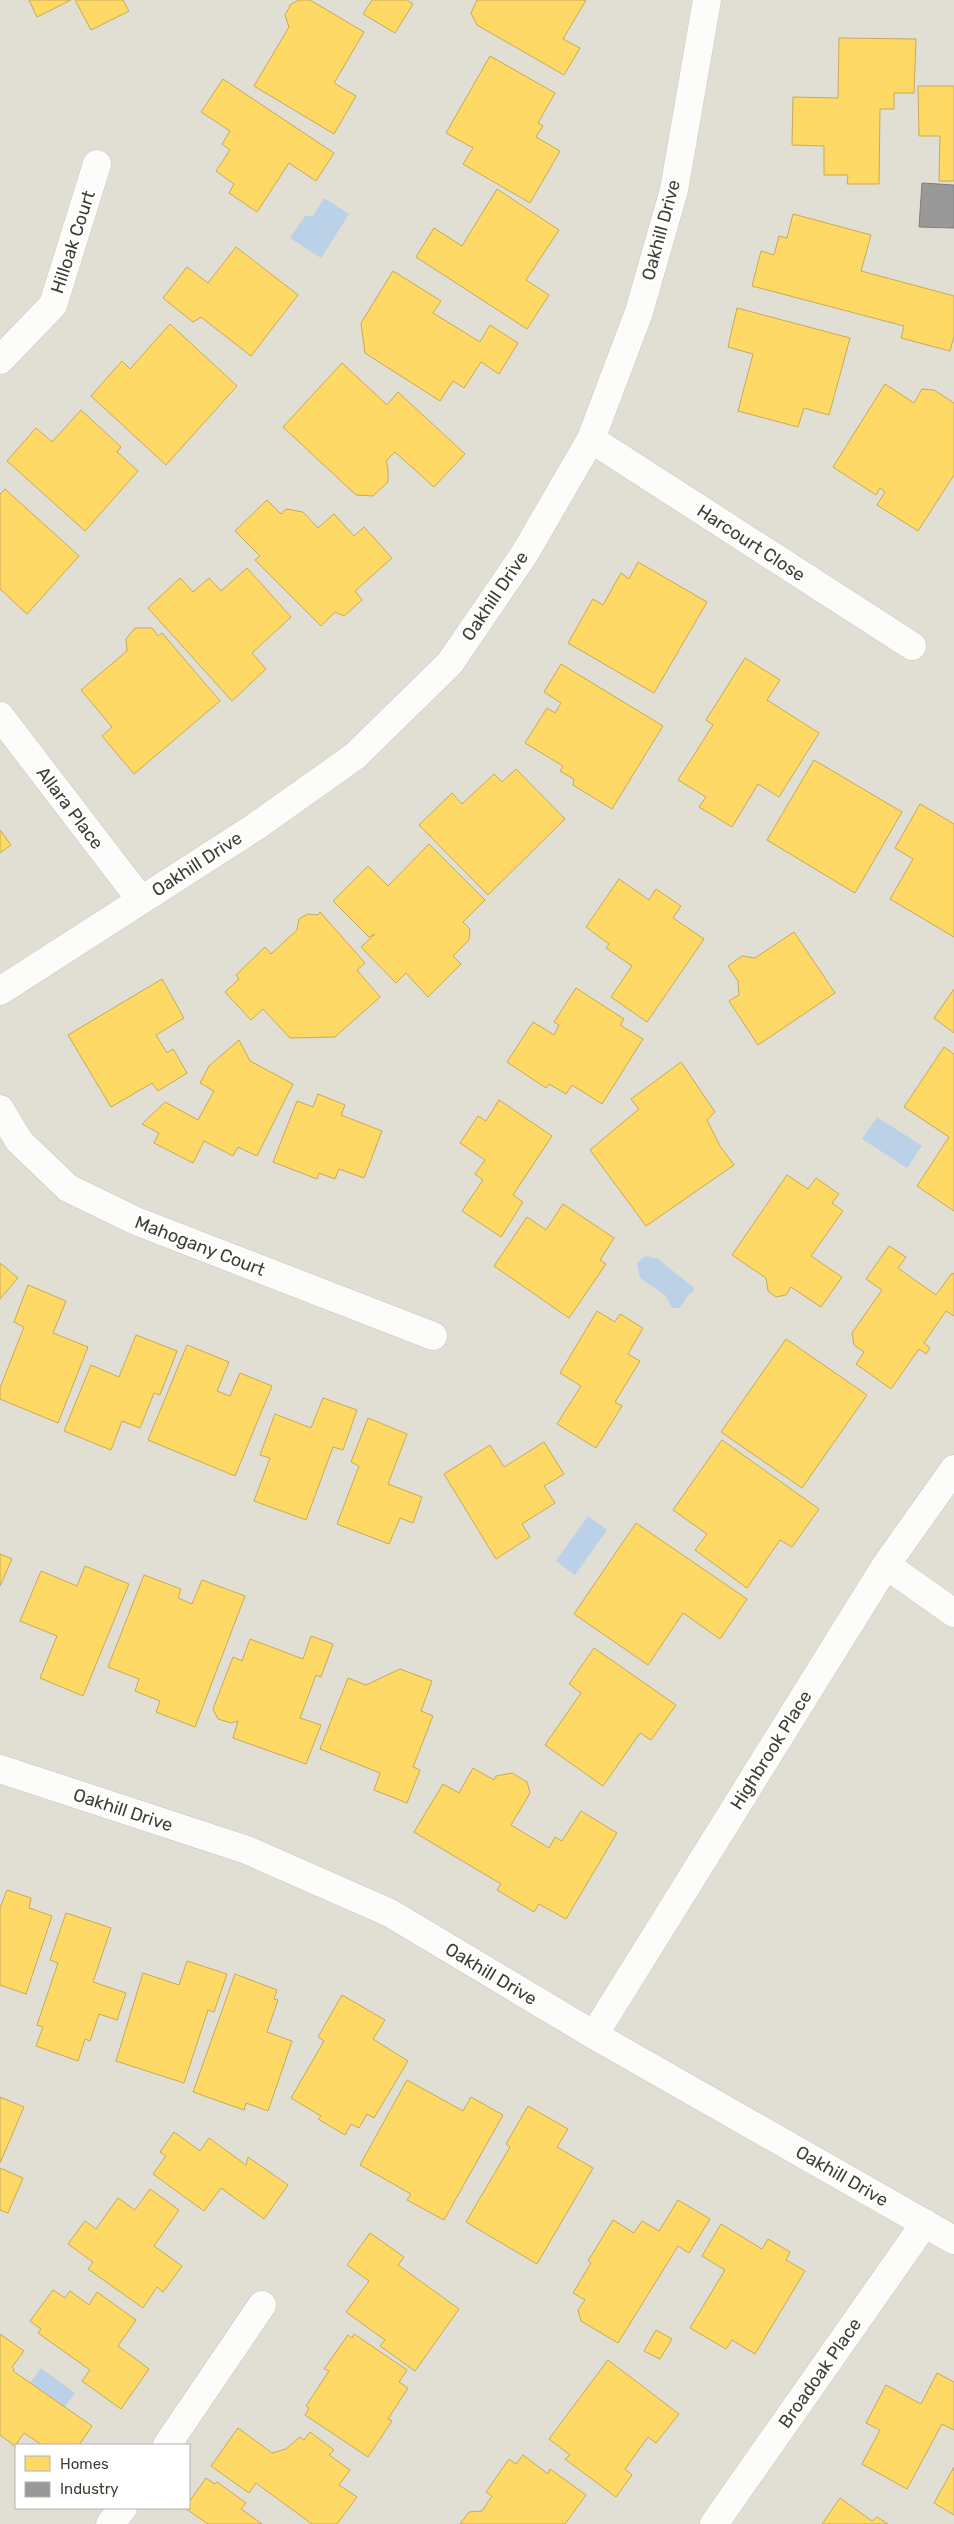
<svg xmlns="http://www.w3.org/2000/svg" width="954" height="2524" viewBox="0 0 954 2524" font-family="Rubik,sans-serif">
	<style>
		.residential { fill: #e1ded4; fill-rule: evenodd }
		.water { fill: #bad1e8 }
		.homes { fill: #ffd966; stroke: #c6aa57 }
		.industry { fill: #999; stroke: #7f7e7b }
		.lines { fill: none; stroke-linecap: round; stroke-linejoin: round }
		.street-casing { stroke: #c9c8c2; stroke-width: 29 }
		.street { stroke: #fcfcfb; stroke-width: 28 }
		.labels { text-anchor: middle; stroke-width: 5; stroke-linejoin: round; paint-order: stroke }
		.street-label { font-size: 18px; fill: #413e34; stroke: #fff }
	</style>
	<rect width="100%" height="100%" fill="#edece6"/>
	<!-- residential -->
	<path class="residential" d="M0 0H954V2524H0ZM16 2445H189V2508H16Z"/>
	<!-- water -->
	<path class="water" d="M324 198 349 214 321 258 290 238 305 216H313Z
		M877 1117 922 1146 907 1168 862 1139Z
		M647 1256 658 1259 694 1288V1291L689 1294 680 1308H672L665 1295 640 1278 637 1264 642 1258Z
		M588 1516 607 1530 575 1575 556 1561Z
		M41 2368 75 2393 62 2411 28 2386Z"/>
	<!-- homes -->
	<path class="homes" d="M29 0H71L37 17Z
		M75 0H123L129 11 91 30Z
		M299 0H310L364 32 334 83 356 96 334 134 254 86 289 27 285 15 291 4Z
		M372 0H407L413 4 395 33 363 14Z
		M477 0H586L563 39 580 48 564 75 477 25 471 13Z
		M839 38 916 39 914 93H894V109H880L879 184H847L848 175H824V146L792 145 793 97 838 98Z
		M490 56 555 93 538 123 543 126 536 137 560 151 530 203 463 164 473 148 446 133Z
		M223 79 334 153 316 181 289 163 257 212 229 193 234 184 216 171 230 150 222 144 230 131 201 112Z
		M918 86H954V181H939L940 136H919Z
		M497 189 559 230 526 280 549 295 527 329 416 257 434 228 462 246Z
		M793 214 871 235 861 271 954 296V336L950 351 901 338 904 326 752 286 761 251 774 255 779 236 787 238Z
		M236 247 298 295 251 356 201 317 193 322 163 298 187 267 208 283Z
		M393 271 441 301 433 313 480 342 490 325 518 343 499 374 481 362 464 388 453 381 440 401 365 353 361 323Z
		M737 308 850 338 829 415 804 408 798 427 738 411 753 354 728 347Z
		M170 324 237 386 166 465 91 396 122 361 130 369Z
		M342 363 387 405 398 392 465 454 434 487 395 452 386 461 388 468V482L373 496 356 495 283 427Z
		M885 384 914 403 922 389 934 390 954 403V475L918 531 877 505 885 492 880 488 876 495 833 467Z
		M81 410 121 447 117 452 138 471 85 531 7 461 36 428 52 442Z
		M5 489 79 556 27 614 0 589V494Z
		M267 500 281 514 286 509 303 512 318 528 334 514 354 536 364 527 392 558 355 591 362 600 344 616 335 612 321 626 255 560 260 556 235 531Z
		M638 562 707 602 654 693 568 643 593 599 603 605 621 573 629 579Z
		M247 568 291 617 252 653 266 669 232 701 148 608 180 578 193 592 209 578 221 591Z
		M135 628H152L158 636 162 633 220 701 134 774 102 736 112 727 81 690 127 651 126 639Z
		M745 658 780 680 767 700 819 733 779 797 758 784 732 827 699 807 706 797 678 780 713 725 706 720Z
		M561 664 663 726 612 809 573 785 574 779 560 771 563 766 525 743 547 708 555 713 561 703 544 692Z
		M814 760 902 812 855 893 767 840Z
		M516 769 565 819 488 895 419 825 452 793 462 804 494 774 502 782Z
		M920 804 954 824V937L890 899 913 859 895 848Z
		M0 830 11 845 0 853Z
		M429 844 485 900 463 922 470 929 469 940 453 956 461 964 428 997 406 973 396 983 361 947 375 934 369 937 333 901 368 866 388 886Z
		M619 879 649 900 656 889 681 906 673 918 704 939 647 1022 611 997 632 966 606 948 609 944 586 927Z
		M320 912 365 963 357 970 380 997 335 1037 290 1038 263 1009 251 1020 225 992 239 979 236 975 265 947 271 954 297 930 299 919 308 914 318 915Z
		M794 932 835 993 758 1045 729 1001 739 995 738 981 728 966 742 956 755 958Z
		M162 979 184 1018 156 1035 167 1053 173 1049 187 1073 158 1091 152 1083 111 1107 68 1035Z
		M576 988 624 1019 620 1025 643 1039 602 1104 572 1085 566 1094 549 1084 546 1088 507 1062 533 1022 554 1035 559 1025 554 1022Z
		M954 989V1033L934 1018Z
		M239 1040 250 1061 293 1084 257 1156 238 1147 233 1156 204 1141 193 1163 154 1143 159 1133 142 1124 165 1102 198 1120 214 1091 200 1083 209 1066Z
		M944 1047 954 1054V1211L917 1186 949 1137 904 1107Z
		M681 1062 715 1112 707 1120 720 1146 734 1165 646 1226 590 1150 639 1109 631 1099Z
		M318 1094 345 1105 341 1115 382 1131 364 1178 339 1169 335 1179 319 1173 317 1179 273 1162 297 1101 313 1107Z
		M499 1100 552 1136 513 1195 523 1202 501 1237 462 1211 483 1180 475 1174 485 1160 460 1143 478 1116 486 1121Z
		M787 1175 808 1189 816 1178 839 1194 832 1203 843 1211 811 1256 842 1277 821 1307 791 1287 786 1295 776 1297 768 1291 766 1278 732 1255Z
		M563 1204 614 1238 600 1260 606 1264 569 1318 494 1266 527 1217 546 1230Z
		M889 1246 906 1257 898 1268 936 1295 952 1273 954 1274V1316L946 1311 924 1343 930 1348 926 1354 919 1349 891 1389 856 1364 864 1352 854 1345 852 1333 882 1290 866 1279Z
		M0 1263 18 1278 0 1299Z
		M28 1285 66 1301 53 1333 88 1347 58 1423 0 1399V1388L24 1327 14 1322Z
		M597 1311 615 1322 620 1314 643 1328 628 1354 640 1361 615 1402 622 1406 596 1448 557 1424 581 1386 560 1373Z
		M136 1335 177 1351 160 1395 154 1393 140 1428 122 1421 111 1450 64 1431 91 1365 119 1377Z
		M786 1339 867 1395 802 1488 721 1432Z
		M187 1345 229 1362 217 1391 230 1396 240 1373 272 1386 235 1476 148 1440Z
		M323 1398 357 1410 343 1450 333 1447 306 1520 254 1501 270 1458 260 1455 275 1414 311 1428Z
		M368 1418 407 1434 388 1484 422 1497 413 1523 400 1518 389 1544 337 1524 359 1466 351 1462Z
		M722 1440 819 1509 792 1547 780 1540 747 1588 695 1550 707 1534 673 1510Z
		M544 1442 564 1474 544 1486 555 1503 522 1524 530 1537 496 1559 444 1474 490 1445 504 1467Z
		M636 1523 747 1599 720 1639 683 1613 648 1665 574 1614Z
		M0 1554 12 1559 0 1586Z
		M85 1566 129 1584 83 1696 40 1678 57 1636 20 1621 41 1571 77 1586Z
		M144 1575 181 1589 178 1598 192 1604 202 1580 245 1596 195 1727 156 1712 160 1701 135 1691 139 1679 108 1667Z
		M311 1636 333 1644 321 1677 316 1675 300 1718 321 1725 306 1764 233 1738 238 1721 231 1723 218 1719 213 1709 233 1657 242 1661 250 1639 303 1659Z
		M594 1648 676 1705 651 1740 640 1733 603 1786 545 1745 581 1693 569 1684Z
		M400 1669 432 1681 421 1711 433 1716 413 1767 420 1770 407 1803 374 1790 380 1773 320 1749 348 1678 366 1685Z
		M473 1768 494 1780 496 1776 512 1773 527 1782 530 1793 511 1825 549 1848 555 1837 562 1841 581 1811 617 1833 566 1919 539 1904 534 1912 497 1890 501 1884 414 1832 443 1784 459 1793Z
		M7 1890 31 1898 29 1908 52 1916 26 1994 0 1985V1908Z
		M66 1913 111 1928 93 1982 126 1993 117 2020 99 2014 90 2041 85 2039 78 2061 36 2046 43 2027 37 2025 58 1963 50 1960Z
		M187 1961 227 1974 214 2012 208 2010 184 2083 116 2061 143 1973 179 1985Z
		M235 1974 277 1990 274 1999 278 2000 267 2032 292 2041 268 2111 246 2103 244 2110 193 2092Z
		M342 1995 385 2020 373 2039 408 2061 374 2118 367 2114 359 2128 351 2124 345 2135 318 2119 321 2116 291 2098 324 2041 318 2037Z
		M407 2080 463 2111 471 2097 503 2115 444 2220 407 2200 411 2194 360 2165Z
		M0 2097 24 2107 0 2163Z
		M528 2106 568 2129 557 2147 593 2168 537 2264 466 2222 510 2147 506 2144Z
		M174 2132 200 2151 209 2138 246 2165 248 2157 288 2185 264 2219 221 2188 204 2211 153 2174 166 2156 160 2152Z
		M0 2168 23 2178 8 2213 0 2210Z
		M150 2189 179 2210 154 2246 182 2266 163 2292 157 2287 143 2308 88 2269 93 2262 68 2244 85 2221 96 2229 118 2198 135 2210Z
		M678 2200 710 2219 689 2253 678 2246 618 2343 581 2321 578 2310 585 2300 573 2293 591 2263 588 2261 613 2220 634 2233 642 2221 659 2231Z
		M721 2224 762 2249 768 2239 790 2252 786 2260 805 2271 755 2354 732 2340 726 2349 690 2328 725 2270 702 2256Z
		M370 2233 404 2257 398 2265 459 2309 415 2371 380 2346 385 2340 346 2312 369 2281 347 2265Z
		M53 2290 65 2298 70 2291 89 2305 97 2292 136 2320 118 2346 149 2369 121 2409 82 2381 90 2370 38 2333 41 2329 30 2321Z
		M656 2330 672 2339 660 2359 644 2351Z
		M0 2334 24 2351 12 2367 14 2369 13 2371 92 2426 79 2445H42L24 2433 15 2446 0 2435Z
		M354 2334 407 2370 399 2382 408 2388 388 2419 392 2421 368 2457 305 2415 309 2408 306 2406 329 2371 324 2369 348 2335 352 2338Z
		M608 2360 679 2414 656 2443 648 2437 625 2469 632 2475 616 2497 565 2459 570 2455 549 2439Z
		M937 2373 954 2382V2430L942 2424 907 2489 862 2464 880 2430 866 2423 886 2385 921 2404Z
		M238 2428 272 2453 286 2449 300 2437 304 2440 310 2432 334 2450 329 2455 350 2470 339 2485 357 2497 337 2524H312L256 2483 249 2493 211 2466Z
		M523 2455 548 2474 550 2469 586 2495 565 2524H460L469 2512 482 2511 492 2496 486 2492 509 2459 516 2464Z
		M954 2467V2515L934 2503Z
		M206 2478 215 2484 217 2482 246 2503 241 2509 262 2524H208L185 2508H189V2502Z
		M840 2498 872 2521 877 2517 888 2524H822Z"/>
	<!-- industry -->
	<path class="industry" d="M922 183 954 185V228L919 227Z"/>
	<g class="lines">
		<defs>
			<path id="street" d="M0 360 53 305 97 164
				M591 439 912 646
				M0 716 141 900
				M0 991 255 827 355 756 450 663 525 553 591 439 639 312 674 190 707 0
				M0 1109 19 1141 68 1188 136 1221 433 1336
				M886 1565 954 1613
				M0 1769 247 1850 390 1913 594 2035 954 2240
				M594 2035 886 1565 954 1469
				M167 2445 262 2305
				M110 2524 123 2508
				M714 2524 925 2223"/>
		</defs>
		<!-- street casing -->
		<use href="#street" class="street-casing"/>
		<!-- street -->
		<use href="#street" class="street"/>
	</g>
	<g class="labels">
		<!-- street labels -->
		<g class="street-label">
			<text transform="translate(661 230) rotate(-75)" y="6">Oakhill Drive</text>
			<text transform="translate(73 242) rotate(-72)" y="6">Hilloak Court</text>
			<text transform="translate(751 543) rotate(33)" y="6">Harcourt Close</text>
			<text transform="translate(495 596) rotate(-56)" y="6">Oakhill Drive</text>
			<text transform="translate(70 808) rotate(53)" y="6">Allara Place</text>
			<text transform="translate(197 864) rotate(-33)" y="6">Oakhill Drive</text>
			<text transform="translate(200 1246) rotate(21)" y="6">Mahogany Court</text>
			<text transform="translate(771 1750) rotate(-58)" y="6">Highbrook Place</text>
			<text transform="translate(123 1810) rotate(18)" y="6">Oakhill Drive</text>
			<text transform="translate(491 1974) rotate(31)" y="6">Oakhill Drive</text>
			<text transform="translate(842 2176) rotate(30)" y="6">Oakhill Drive</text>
			<text transform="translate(820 2373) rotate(-55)" y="6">Broadoak Place</text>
		</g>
	</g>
	<!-- legend -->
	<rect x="15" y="2444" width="175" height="65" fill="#ffffff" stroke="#b3b2ae"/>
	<rect x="25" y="2456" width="25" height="15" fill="#ffd966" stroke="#b3b2ae"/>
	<text x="60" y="2469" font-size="15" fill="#413e34">Homes</text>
	<rect x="25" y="2482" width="25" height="15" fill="#999999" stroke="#b3b2ae"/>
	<text x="60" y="2494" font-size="15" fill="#413e34">Industry</text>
</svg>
